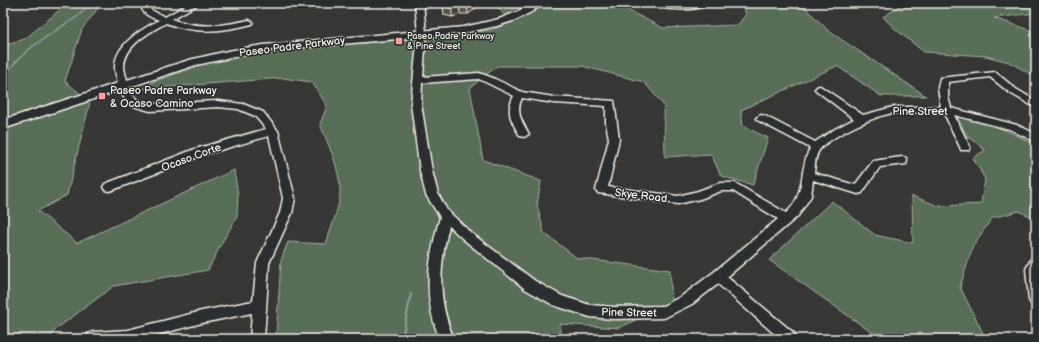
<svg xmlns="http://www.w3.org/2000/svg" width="1039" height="342" viewBox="0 0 1039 342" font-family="'Balsamiq Sans',sans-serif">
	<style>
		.green { fill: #596e59; stroke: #a6b0a0 }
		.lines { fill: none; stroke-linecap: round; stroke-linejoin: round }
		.stream-far1 { stroke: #909fa1; stroke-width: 1.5 }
		.stream { stroke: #909fa1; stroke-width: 2 }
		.minor-casing { stroke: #f4f1e8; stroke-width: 3 }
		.major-casing { stroke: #f4f1e8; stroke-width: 3 }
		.minor { fill: #2a2d2e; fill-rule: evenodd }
		.major { fill: #2a2d2e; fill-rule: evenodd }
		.wall { fill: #595245; stroke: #f4f1e8 }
		.shaded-wall { fill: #494238; stroke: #f4f1e8 }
		.building { fill: #685f50; stroke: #f4f1e8 }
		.poi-dot { fill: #ff9aa2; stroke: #2a2d2e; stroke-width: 1.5 }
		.labels { text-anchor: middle; stroke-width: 3; stroke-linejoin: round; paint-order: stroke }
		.far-poi-label { font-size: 9px; fill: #f4f1e8; stroke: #2a2d2e; text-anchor: start }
		.street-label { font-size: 11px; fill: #f4f1e8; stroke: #2a2d2e }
		.poi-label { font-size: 11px; fill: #f4f1e8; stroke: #2a2d2e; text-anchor: start }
	</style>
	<rect width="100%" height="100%" fill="#363735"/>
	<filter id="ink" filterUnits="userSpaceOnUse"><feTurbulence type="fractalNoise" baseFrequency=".025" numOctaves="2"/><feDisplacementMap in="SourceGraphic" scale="8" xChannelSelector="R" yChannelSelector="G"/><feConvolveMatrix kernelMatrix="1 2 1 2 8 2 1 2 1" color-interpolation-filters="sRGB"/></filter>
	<g filter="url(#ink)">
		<!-- green -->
		<path class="green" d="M64 3H102L82 29 65 81 90 102 67 195 38 211 77 243 234 170 238 195 237 217 221 244 208 270 114 286 56 329 49 339H3V46L25 39 63 7Z
			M487 3H527L504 15 499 8Z
			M543 3H626L629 11 663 28 738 25 746 14 741 3H800L830 32 926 96H881L837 66 741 110 743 126 768 138 753 185 721 176 711 154 665 157 664 106 644 82 582 66H497L470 88 483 160 541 181 537 205 544 233 577 258 670 270 672 303 619 328 560 324V339H276L281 260 288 242 326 244C330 230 336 216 339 202 344 176 329 147 320 124L327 106 312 82 283 78 143 89 153 82 211 61 286 49 440 37 492 30 517 19Z
			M904 3H1036V13L994 18 1036 32V77L1009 62 986 56 924 52 894 28 883 17Z
			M955 113 1000 128 1036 145V219L1019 211 992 218 973 246 960 287 986 339H881L769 260 832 201 875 235 913 243 912 196 939 206 981 204 985 179 973 158 985 150 967 136Z"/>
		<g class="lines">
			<!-- stream-far1 -->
			<path class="stream-far1" d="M3 79C21 49 50 35 78 16L85 9 87 3"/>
			<!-- stream -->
			<path class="stream" d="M402 339 411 294"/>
			<defs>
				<path id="minor" d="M141 3H149L151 10 165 17 190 3H200L172 19C198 29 222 26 249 20L253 22 252 24C222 32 195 34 166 23 150 32 125 45 124 66 124 74 129 81 128 90L137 100 151 104 218 101 243 104 263 112 278 131 295 198 292 213 269 263 264 339H250L252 313 202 323 141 339H86L88 334 93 332 128 330 202 311 253 301 257 263 280 213 283 198 269 136 203 155 113 190 109 191 105 190 103 187 105 184 195 149 266 129 255 116 238 109 218 107 150 111 130 105 118 90C120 82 114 74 115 66 116 44 142 29 159 20 150 17 141 14 141 3Z
					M415 3H423L426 33 423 77 479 73 493 78 522 92 554 97 614 101 619 139 608 187 678 196 698 191 720 183H735L786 213C806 196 799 169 810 148L757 120 756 118 761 115 765 116 815 142 835 129 854 119 817 91 815 89 817 87 820 86 863 115 893 107H941L938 88 940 78 995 72 1016 89 1036 101V108L1010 93 990 77 948 82V97L951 108 1017 125 1036 134V142L1009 129 954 115 970 147 969 150H961L960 147 944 113C928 113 911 112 894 113 876 115 833 135 820 149 815 155 815 165 814 173L855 185 873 161 902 157 906 158 907 161 906 164 880 167 862 193 858 194 813 180 811 196 798 216 727 277 795 334 797 339H780L718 284 692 304 664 318 613 319 590 317 553 305 525 289 463 239 449 226C439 266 437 301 454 339H440C422 297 428 260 440 217L426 195 420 171 411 104 418 33ZM479 79 514 96C505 112 512 122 520 136L524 137 529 134C522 122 515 112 522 98L554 103 606 106V123L609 139 596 190 598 193 678 204 700 199 721 191H733L778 219 714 272 682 296 663 306 613 307 590 305 562 296 535 281 471 233 447 210 438 194 432 171 421 104 422 83Z
					M649 3 678 4 708 3C701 12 658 11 649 3Z
					M1036 256V306L1031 304 1029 300 1026 269 1032 257Z"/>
				<path id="major" d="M531 3H543L533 11 516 20 497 26 464 33 263 51 196 65 3 129V120L189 60 228 51 263 45 464 27 499 19 517 12Z"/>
			</defs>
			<!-- minor casing -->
			<use href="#minor" class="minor-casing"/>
			<!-- major casing -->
			<use href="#major" class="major-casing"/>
			<!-- minor -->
			<use href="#minor" class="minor"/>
			<!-- major -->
			<use href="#major" class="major"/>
		</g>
		<!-- wall -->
		<path class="wall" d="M476 3V8L468 14H460L452 17 444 15 443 6Z"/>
		<!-- shaded-wall -->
		<path class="shaded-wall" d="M470 3H476V8L468 14 467 5Z
			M459 5 460 14 452 17V8Z"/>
		<!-- building -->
		<path class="building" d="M446 3H470L467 5H459L452 8 443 6Z"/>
	</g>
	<!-- markers -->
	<g class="poi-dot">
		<rect x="395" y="37" width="8" height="8" rx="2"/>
		<rect x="98" y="92" width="8" height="8" rx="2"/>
	</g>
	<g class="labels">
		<!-- far-poi labels -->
		<g class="far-poi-label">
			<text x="407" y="39">Paseo Padre Parkway<tspan x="407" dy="10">&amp; Pine Street</tspan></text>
		</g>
		<!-- street labels -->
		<g class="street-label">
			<text transform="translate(292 46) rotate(-7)" y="4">Paseo Padre Parkway</text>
			<text x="920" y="115">Pine Street</text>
			<text transform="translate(191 157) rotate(-20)" y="4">Ocaso Corte</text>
			<text transform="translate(641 195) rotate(7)" y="4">Skye Road</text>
			<text transform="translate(629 312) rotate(1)" y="4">Pine Street</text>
		</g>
		<!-- poi labels -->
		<g class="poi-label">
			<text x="110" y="94">Paseo Padre Parkway<tspan x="110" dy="13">&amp; Ocaso Camino</tspan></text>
		</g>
	</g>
	<!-- margin -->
	<rect width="1039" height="342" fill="none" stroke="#2a2d2e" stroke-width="16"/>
	<rect x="8" y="8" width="1023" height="326" fill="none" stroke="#f4f1e8" stroke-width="1.5" filter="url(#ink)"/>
</svg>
